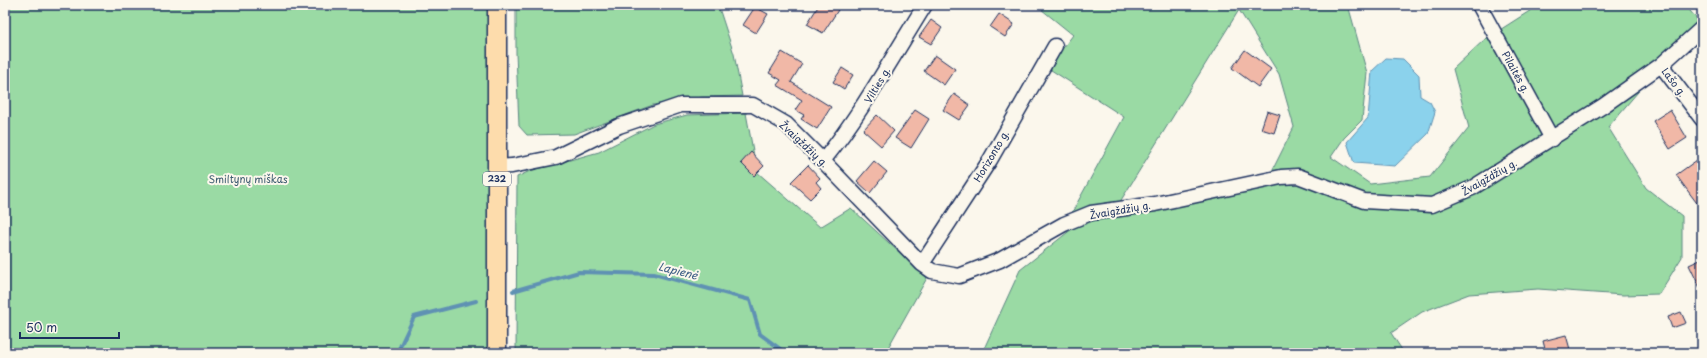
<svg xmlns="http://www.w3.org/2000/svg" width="1707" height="358" viewBox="0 0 1707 358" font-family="'Playpen Sans',sans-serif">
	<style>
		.green { fill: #9adaa4; stroke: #5a8481 }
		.water { fill: #8bd2ec; stroke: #5e91b3 }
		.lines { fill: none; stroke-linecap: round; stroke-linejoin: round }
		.stream { stroke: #5e91b3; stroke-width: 4 }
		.building { fill: #f1b8a7; stroke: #1b2f5e }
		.minor-casing { stroke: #1b2f5e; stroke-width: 17 }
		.major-casing { stroke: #1b2f5e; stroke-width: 21 }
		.minor { stroke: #fbf7ec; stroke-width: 14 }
		.major { stroke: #fddcac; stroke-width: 18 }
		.labels { text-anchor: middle; stroke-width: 4; stroke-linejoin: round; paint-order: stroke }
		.shield { fill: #fbf7ec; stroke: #5e6b89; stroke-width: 1 }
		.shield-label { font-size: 9px; font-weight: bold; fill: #1b2f5e }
		.street-label { font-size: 10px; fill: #1b2f5e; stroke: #fbf7ec }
		.park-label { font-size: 10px; fill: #3b5a70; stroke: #fbf7ec }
		.water-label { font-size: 11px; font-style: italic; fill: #375882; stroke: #fbf7ec }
	</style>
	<rect width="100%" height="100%" fill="#fbf7ec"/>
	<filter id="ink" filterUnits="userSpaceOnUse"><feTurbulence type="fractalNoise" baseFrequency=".025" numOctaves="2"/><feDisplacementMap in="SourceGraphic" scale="8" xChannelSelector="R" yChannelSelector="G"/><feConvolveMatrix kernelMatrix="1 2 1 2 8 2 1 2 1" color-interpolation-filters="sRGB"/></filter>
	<g filter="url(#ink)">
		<!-- green -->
		<path class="green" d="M5 5H489L490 353H5Z
			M516 5H718L734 54 742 96 702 97 653 105 574 134 527 135 519 126 516 53Z
			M1036 5H1240V10L1248 5H1348L1367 73 1362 120 1344 138 1331 157 1370 184 1430 177 1469 128 1453 69 1484 40 1539 5H1685L1702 25 1661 65 1608 127 1646 188 1682 216V257L1659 294 1623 295 1538 289 1469 294 1422 312 1391 333 1404 353H982L1020 270 1082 221 1271 173 1294 127 1279 74 1239 10 1118 205 1070 216 1124 117 1048 68 1073 35Z
			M746 113 757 172 820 227 851 208 927 278 885 353H516L517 177 530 171 599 152 654 124 687 115Z"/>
		<!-- water -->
		<path class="water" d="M1386 58 1403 59 1419 75 1420 96 1430 102 1435 112 1428 134 1395 166 1354 163 1347 142 1368 118 1372 71Z"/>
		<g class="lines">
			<!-- stream -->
			<path class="stream" d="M513 291 579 272 654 274 750 300 760 334 783 351V353
				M397 353 414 317 476 301
				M1119 353H1120"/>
		</g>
		<!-- building -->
		<path class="building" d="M819 5H831L838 10 823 33 807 24Z
			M755 7 768 14 756 33 743 25Z
			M999 14 1014 24 1005 37 990 27Z
			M931 20 942 28 931 44 919 37Z
			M1245 50 1271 69 1258 87 1232 68Z
			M782 52 802 64 791 82 831 107 817 129 801 119 804 115 795 110 802 100 777 85 781 80 769 73Z
			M935 55 955 69 944 85 924 71Z
			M842 68 853 75 844 89 833 82Z
			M954 94 970 105 959 120 943 110Z
			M915 110 929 119 911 148 895 138Z
			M1670 110 1687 138 1670 149 1653 121Z
			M1267 111 1280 115 1274 133 1261 129Z
			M877 115 894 131 881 146 863 130Z
			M751 152 764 166 754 176 741 163Z
			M1697 160 1702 166V210L1676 175Z
			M874 161 887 172 870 193 857 181Z
			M808 165 820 178 816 182 821 188 810 199 791 182Z
			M1702 259V292L1689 265Z
			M1681 312 1686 323 1672 328 1668 317Z
			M1566 335 1571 353H1546L1543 341Z"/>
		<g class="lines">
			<defs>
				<path id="minor" d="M1479 5 1552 139
					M1661 65 1702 119
					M823 161C862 112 892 58 925 5
					M497 167 512 166 556 157 619 126 681 105H753L786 124 823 161 922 264 932 271 959 276 1000 260 1064 224 1091 213 1155 204 1281 177 1298 176 1364 201 1432 205 1472 188 1603 106 1661 65 1702 28
					M922 264 990 160 1055 46"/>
				<path id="major" d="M497 353V5"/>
			</defs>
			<!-- minor casing -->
			<use href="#minor" class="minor-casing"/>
			<!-- major casing -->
			<use href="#major" class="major-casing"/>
			<!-- minor -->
			<use href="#minor" class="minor"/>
			<!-- major -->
			<use href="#major" class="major"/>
		</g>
	</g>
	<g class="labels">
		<!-- shield labels -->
		<rect class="shield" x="483" y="172" width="28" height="14" rx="3"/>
		<g class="shield-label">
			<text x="497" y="182">232</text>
		</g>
		<!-- street labels -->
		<g class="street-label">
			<text transform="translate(1516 72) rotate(61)" y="4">Pilaitės g.</text>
			<text transform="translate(1674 82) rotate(53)" y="4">Lašo g.</text>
			<text transform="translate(877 85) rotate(-59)" y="4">Vilties g.</text>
			<text transform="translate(804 144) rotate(43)" y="4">Žvaigždžių g.</text>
			<text transform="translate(991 156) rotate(-59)" y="4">Horizonto g.</text>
			<text transform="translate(1489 177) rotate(-30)" y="4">Žvaigždžių g.</text>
			<text transform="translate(1120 210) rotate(-10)" y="4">Žvaigždžių g.</text>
		</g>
		<!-- park labels -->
		<g class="park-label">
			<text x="248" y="183">Smiltynų miškas</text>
		</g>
		<!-- water labels -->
		<g class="water-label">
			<text transform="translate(678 271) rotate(14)" y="4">Lapienė</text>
		</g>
	</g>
	<!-- margin -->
	<rect width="1707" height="358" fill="none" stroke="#fbf7ec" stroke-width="20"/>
	<rect x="10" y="10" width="1687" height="338" fill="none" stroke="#1b2f5e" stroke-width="1.5" filter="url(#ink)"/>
	<!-- scale -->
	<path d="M20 332v6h99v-6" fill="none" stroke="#1b2f5e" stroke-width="2"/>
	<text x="26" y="332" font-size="12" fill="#1b2f5e" stroke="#fbf7ec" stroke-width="3" paint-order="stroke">50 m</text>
</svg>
